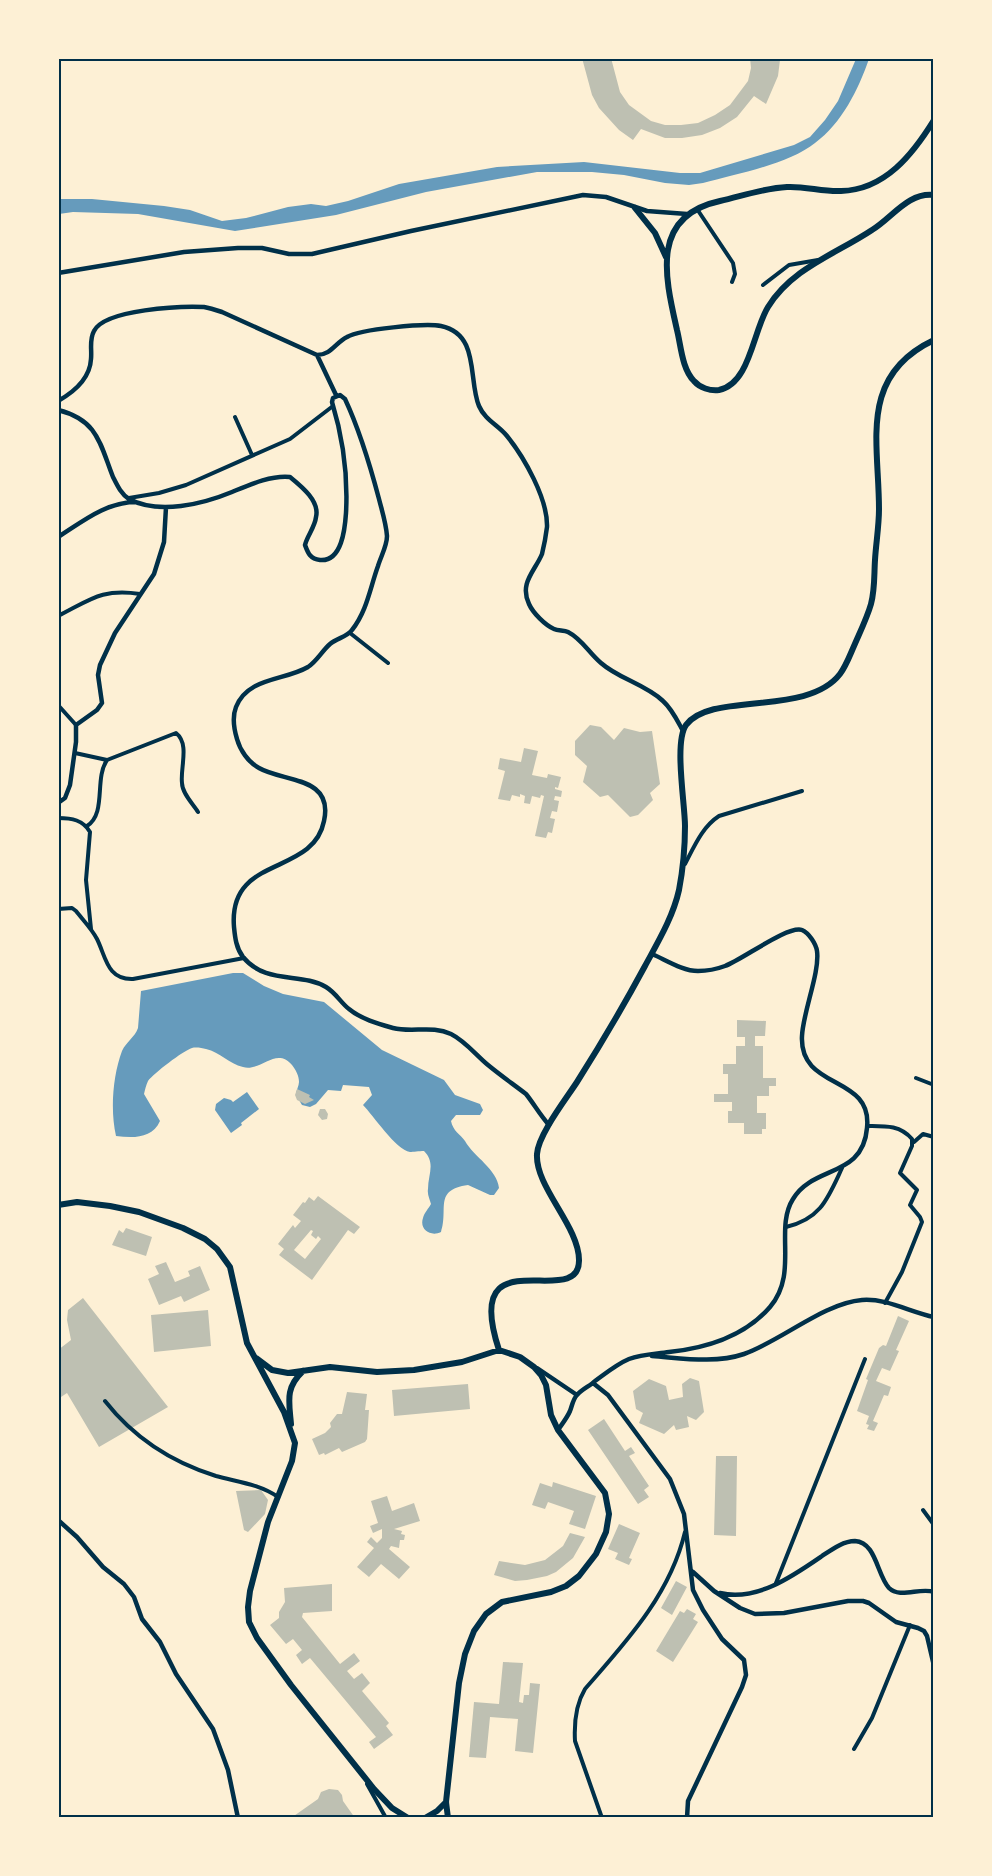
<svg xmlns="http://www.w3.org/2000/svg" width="992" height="1876" viewBox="0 0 992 1876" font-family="'DM Sans',sans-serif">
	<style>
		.water { fill: #669bbc }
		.building { fill: #bec0b2; fill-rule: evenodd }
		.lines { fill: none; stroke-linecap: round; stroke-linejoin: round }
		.minor { stroke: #003049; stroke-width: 4 }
		.tertiary { stroke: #003049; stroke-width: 4.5 }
		.primary { stroke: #003049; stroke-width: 6 }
		.neatline { fill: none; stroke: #003049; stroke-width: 2 }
	</style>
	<rect width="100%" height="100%" fill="#fdf0d5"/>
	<!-- water -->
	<path class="water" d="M856 59H869C858 90 842 123 815 143 789 164 736 174 703 183L689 185 665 183 624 175 592 172H537L426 192 336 215 235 231 138 214 73 212 59 214V199H92L164 206 190 210 222 221 246 218 288 207 311 204 326 206 348 201 399 184 497 167 584 162 680 173H700L794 145 810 137 825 120 838 101Z
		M233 973H243L264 986 283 994 324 1002 382 1050 444 1080 455 1095 480 1104 483 1110 480 1115H456L451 1121C453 1131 460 1134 465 1141 474 1157 497 1169 499 1188L494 1195H490L468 1185C433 1190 449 1209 441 1232 431 1237 419 1230 423 1218 424 1213 429 1208 431 1204 430 1200 427 1194 428 1189 428 1175 436 1163 424 1151 419 1151 413 1152 410 1152 396 1150 373 1115 363 1105L372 1095 369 1087 343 1085 341 1091 328 1090 316 1104 310 1107 302 1105 296 1095C296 1090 299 1086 299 1082 299 1076 296 1070 292 1065 276 1046 261 1072 243 1067 229 1064 220 1052 206 1049 202 1048 196 1047 192 1048 183 1051 154 1073 148 1081 146 1085 145 1090 144 1094L160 1121C152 1139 133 1138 116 1136 110 1110 113 1075 122 1051 126 1042 135 1037 138 1028L141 991Z
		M247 1092 259 1109 241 1123 242 1125 231 1133 215 1110 216 1104 224 1098 231 1100 233 1102Z"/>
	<!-- building -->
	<path class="building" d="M582 58H611L620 92 629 105 651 121 665 125H681L698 123 715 115 730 105 748 81 751 68 750 58H779L780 60 778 76 766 104 754 96 737 117 720 128 702 135 682 138H665L641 129 633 140 619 130 599 108 592 95Z
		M590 725 601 727 614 740 624 728 640 732 652 731 660 784 650 793 653 800 638 815 630 817 608 795 600 797 583 782 587 766 575 755V741Z
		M524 748 538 751 532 775 547 778 548 774 561 777 558 788 555 787V789L562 791 561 797 555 796 554 800 559 801 557 812 552 811 550 818 555 819 552 833 548 832 546 838 535 836 544 796 541 795 540 798 532 796 530 804 524 803 525 796 520 794V797L512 795 510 801 498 799 505 771 498 769 500 758 521 762Z
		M737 1020 766 1021 765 1036H755V1046H763V1078H776V1086H769V1096H757V1113H766V1129H762V1134H744V1123H728V1111H732V1102H714V1094H728V1074H723V1064H736V1046H745V1037H737Z
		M297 1089 310 1095 309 1097 314 1100 305 1104 297 1100 295 1095Z
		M320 1109H325L328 1114 327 1119 322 1120 318 1115Z
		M318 1196 360 1227 354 1234 348 1230 312 1280 279 1255 284 1249 278 1244 293 1225 295 1228 301 1221 293 1215 303 1202 305 1203 309 1197 314 1201ZM311 1230 313 1231 311 1235 316 1239 318 1236 321 1239 305 1259 294 1250Z
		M126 1228 152 1237 146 1256 112 1245 119 1230 123 1233Z
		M166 1262 175 1282 190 1276 188 1271 200 1266 210 1290 184 1302 181 1296 159 1305 148 1279 159 1274 155 1266Z
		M83 1298 168 1407 99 1447 67 1393 61 1397 58 1392V1350L71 1340 67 1320 68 1310Z
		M208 1310 211 1346 154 1352 151 1315Z
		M898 1316 909 1321 896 1350 899 1351 890 1371 882 1368 876 1381 891 1387 888 1396 884 1395 873 1421 878 1423 874 1431 867 1429 869 1425 866 1424 869 1416 857 1411 868 1380 866 1379 879 1348 883 1345 886 1346Z
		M690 1378 699 1381 704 1412 696 1420 687 1416 689 1427 676 1430 674 1425 664 1434 639 1423 643 1413 636 1409 633 1391 649 1379 666 1386 669 1400 683 1397 682 1384Z
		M468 1384 470 1409 394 1416 392 1390Z
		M347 1392 367 1394 365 1410H369L367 1439 365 1442 342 1452 339 1448 325 1455 324 1453 319 1455 312 1439 325 1433 331 1427 330 1423 337 1414H342Z
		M604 1419 625 1451 631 1447 635 1453 629 1456 649 1486 644 1490 649 1497 638 1504 588 1430Z
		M716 1456H737L736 1536 714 1535Z
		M553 1482 596 1496 585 1529 569 1524 574 1511 548 1502 545 1509 532 1505 540 1483 552 1487Z
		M261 1490 268 1500 265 1514 248 1532 244 1530 236 1491Z
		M387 1496 392 1511 414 1503 420 1521 394 1529 402 1531 401 1534 405 1535 404 1540H400L399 1548 391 1546 389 1549 410 1567 399 1579 381 1564 369 1577 357 1567 374 1548 367 1542 371 1537 377 1543 382 1538V1529L373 1533 370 1526 378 1523 371 1501Z
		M619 1524 640 1533 629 1558 632 1559 629 1565 615 1559 618 1553 608 1549Z
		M570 1533 585 1537 573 1558 556 1572 547 1576 527 1580 515 1581 494 1575 499 1561 525 1565 545 1560 563 1546Z
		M676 1581 687 1587 672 1615 661 1608Z
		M332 1584V1611L303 1613 302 1617 340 1664 354 1653 360 1661 347 1671 354 1679 362 1673 370 1683 362 1691 389 1723 386 1726 393 1735 374 1749 369 1742 376 1737 310 1658 302 1664 296 1655 302 1650 293 1639 286 1644 270 1625 279 1618V1612L285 1602 284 1588Z
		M687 1609 696 1614 693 1619 698 1622 673 1662 656 1651 680 1611 684 1613Z
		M503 1662 523 1663 519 1702 523 1703 524 1695H529L530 1683 540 1684 533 1753 515 1751 518 1719 490 1717 486 1758 469 1757 474 1702 499 1704Z
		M329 1789 338 1790 342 1795 343 1801 355 1818H291L318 1799 321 1792Z"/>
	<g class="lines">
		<!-- minor -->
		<path class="minor" d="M697 209 733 263 735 274 732 282
			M763 285 789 265 818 260
			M235 417 252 455
			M129 498 159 493 186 485 290 439 333 406
			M58 616C90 600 102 588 140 594
			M350 633 388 663
			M58 705 76 725
			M75 753 107 760
			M58 818C72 818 83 820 90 832L86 880 91 929
			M87 826C107 813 94 779 107 760L176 733C190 744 180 768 182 783 182 793 193 804 198 812
			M685 864C694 847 702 827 719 816L802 791
			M58 909 72 908 76 911C83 920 92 929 97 939 106 957 107 980 133 979L244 958
			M916 1078 934 1085
			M868 1126C885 1126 900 1125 912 1139V1146L900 1173 917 1190 910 1205 920 1217 922 1222 902 1272 885 1303
			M914 1142 923 1134 934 1137
			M786 1227C821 1219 828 1198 842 1168
			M105 1401C134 1438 171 1462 216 1476 238 1482 259 1484 278 1497
			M923 1510 934 1525
			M776 1583 865 1359
			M854 1749 872 1718 910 1625
			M367 1784 386 1818
			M602 1818 575 1741C574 1723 576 1704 585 1689 626 1642 670 1595 685 1532"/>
		<!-- tertiary -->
		<path class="tertiary" d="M58 273 184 252 238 248H262L289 254H312L411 231 583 195 606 197 647 211 687 214
			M317 355 336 395
			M58 401C74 392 90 378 91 359 92 349 89 340 94 331 105 309 182 306 204 307 210 308 216 310 222 312L317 355C331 355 335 343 347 337 361 329 425 323 441 326 480 334 468 380 479 406 485 420 498 425 507 436 524 457 548 499 547 527 546 535 544 546 542 554 535 571 519 583 529 604 533 613 545 625 554 629 558 631 564 630 568 632 582 639 589 653 601 663 619 679 645 684 663 701 672 709 677 720 683 731
			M58 410C98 420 100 444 113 477 117 485 121 494 129 499 159 515 203 504 232 492 249 485 271 475 290 477 301 486 320 501 316 517 315 527 307 536 305 545 308 553 310 559 320 560 342 562 345 528 346 513 348 476 343 438 332 402L333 398 340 395 345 399C360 431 370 465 379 499 382 511 386 523 387 536 387 546 381 556 378 566 370 588 367 611 352 630 347 637 337 638 330 644 322 651 317 661 308 667 284 681 248 677 236 707 232 717 234 729 237 739 240 750 248 762 259 768 283 782 334 776 324 821 313 877 228 854 234 927 235 937 236 948 243 957 266 985 301 972 326 987 336 993 341 1003 349 1009 361 1019 379 1024 393 1028 412 1033 432 1025 451 1034 465 1041 476 1055 488 1065 500 1075 513 1084 526 1094 534 1104 540 1115 549 1125
			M58 537C82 522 106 502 136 502
			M58 803 65 798 70 785 76 742V725L97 710 102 703 98 675 100 665 115 633 154 574 164 542 166 507
			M652 1356C681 1358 715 1364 744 1354 781 1341 824 1303 862 1300 886 1298 910 1312 934 1317
			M537 1368 577 1395
			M593 1383 608 1395 670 1479 684 1514 693 1590 703 1610 722 1639 744 1660 746 1675 742 1687 688 1801 687 1818
			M558 1430C562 1424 567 1418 570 1411 572 1406 573 1399 577 1395 582 1389 590 1386 595 1381 606 1373 617 1364 629 1359 642 1354 656 1354 669 1352 707 1348 744 1337 770 1307 799 1273 774 1229 793 1199 813 1165 863 1178 867 1128 873 1074 799 1091 802 1036 803 1012 820 972 817 951 816 944 809 933 802 930 788 925 742 960 725 966 717 969 707 971 698 971 683 971 666 960 652 954
			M58 1520 77 1537 103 1567 124 1584 134 1597 142 1619 160 1642 176 1674 213 1729 228 1770 238 1818
			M693 1572 714 1591 740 1608 755 1614 784 1613 848 1601H863L869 1603 896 1622 918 1628 924 1631 927 1636 934 1666
			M720 1593C756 1602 793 1576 822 1556 831 1550 843 1541 855 1541 876 1542 877 1575 889 1588 900 1599 920 1587 934 1592"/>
		<!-- primary -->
		<path class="primary" d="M934 120C913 154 885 190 841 191 823 192 805 186 787 187 764 188 742 196 720 201 650 216 665 277 677 330 681 346 682 369 694 381 700 388 710 391 719 390 750 384 753 331 768 307 792 268 836 254 872 230 892 218 908 192 934 195
			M635 208 655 233 666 257
			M58 1205 77 1202 110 1206 139 1212 183 1228 205 1239 217 1249 230 1267 247 1343 284 1412 295 1443 292 1461 268 1522 250 1591 248 1607 249 1622 257 1638 291 1685 374 1789 392 1808 408 1818
			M499 1350C460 1232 580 1313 579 1260 579 1226 535 1187 537 1154 538 1135 566 1099 577 1082 601 1044 624 1005 645 966 658 942 673 917 679 890 683 869 685 848 685 826 685 804 674 742 686 725 711 691 807 717 840 674 846 666 850 655 854 646 860 632 867 618 871 604 875 589 874 575 875 560 876 543 879 526 879 509 879 442 858 376 934 340
			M256 1358 272 1370 288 1373 330 1367 377 1372 414 1370 462 1362 499 1350 520 1357 534 1367 541 1375 546 1385 551 1415 558 1430 605 1493 609 1514 606 1532 596 1554 579 1576 566 1586 551 1592 502 1602 486 1614 474 1631 465 1654 459 1683 446 1802 448 1818
			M291 1424C289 1401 285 1388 303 1371
			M425 1818 437 1811 446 1802"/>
	</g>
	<!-- border -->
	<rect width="992" height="1876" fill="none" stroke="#fdf0d5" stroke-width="120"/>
	<rect x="60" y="60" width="872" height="1756" class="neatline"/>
</svg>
